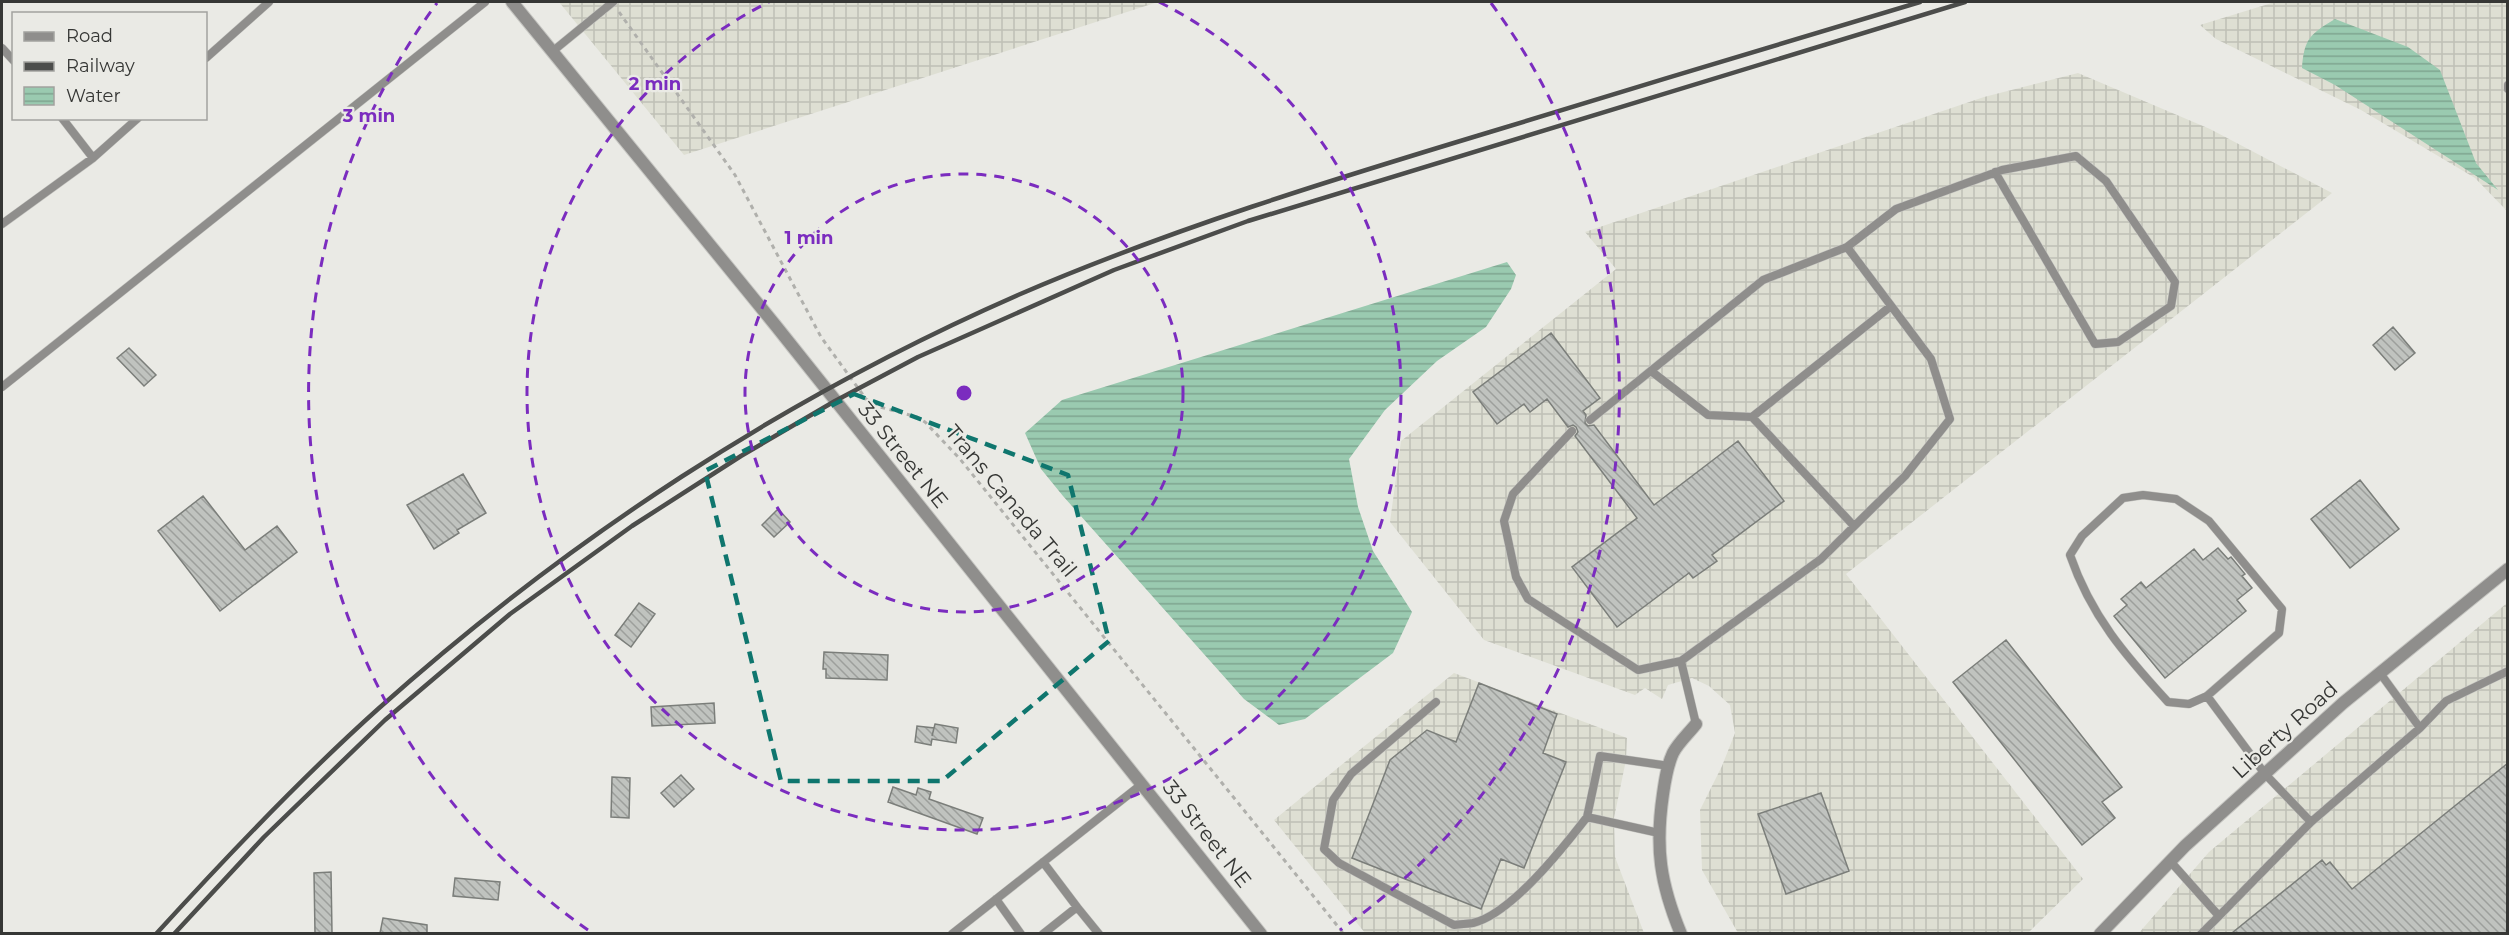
<svg xmlns="http://www.w3.org/2000/svg" width="2509" height="935" viewBox="0 0 2509 935" font-family="Montserrat,sans-serif">
	<style>
		.industrial { fill: url(#industrial-grid) }
		.water { fill: url(#water-rules) }
		.building { fill: url(#building-back-hatch); stroke: #7b7e7a; stroke-width: 1.5 }
		.lines { fill: none; stroke-linecap: round; stroke-linejoin: round }
		.service-casing { stroke: #c6c6c2; stroke-width: 9 }
		.minor-casing { stroke: #c6c6c2; stroke-width: 14 }
		.tertiary-casing { stroke: #c6c6c2; stroke-width: 14 }
		.path { stroke: #b0b0ac; stroke-width: 3; stroke-dasharray: 4.5 4.5; stroke-linecap: butt }
		.service { stroke: #8f8e8c; stroke-width: 8 }
		.minor { stroke: #8f8e8c; stroke-width: 12 }
		.tertiary { stroke: #8f8e8c; stroke-width: 12 }
		.rail { stroke: #4c4d4b; stroke-width: 4.5 }
		.marked { fill: none; stroke: #0f766e; stroke-width: 4.5; stroke-dasharray: 12 8; stroke-linejoin: round }
		.ring { fill: none; stroke: #7b2cbf; stroke-width: 3; stroke-dasharray: 10 8 }
		.labels { text-anchor: middle; stroke-width: 4.5; stroke-linejoin: round; paint-order: stroke }
		.street-label { font-size: 21px; fill: #363735; stroke: #eaeae5 }
		.centre { fill: #7b2cbf; stroke: #eaeae5; stroke-width: 3 }
		.ring-label { font-size: 18px; text-anchor: middle; font-weight: bold; fill: #7b2cbf; stroke: #eaeae5; stroke-width: 4.5; stroke-linejoin: round; paint-order: stroke }
	</style>
	<defs>
		<pattern id="industrial-grid" width="8" height="8" patternUnits="userSpaceOnUse" patternTransform="scale(1.5)"><rect width="8" height="8" fill="#dedfd3"/><path d="M0 4h8M4 0v8" fill="none" stroke="#bfc0b6"/></pattern>
		<pattern id="water-rules" width="6" height="5" patternUnits="userSpaceOnUse" patternTransform="scale(1.5)"><rect width="6" height="5" fill="#9acab0"/><path d="M0 2.5h6" fill="none" stroke="#7ea590"/></pattern>
		<pattern id="building-back-hatch" width="6" height="6" patternUnits="userSpaceOnUse" patternTransform="scale(1.5)"><rect width="6" height="6" fill="#c0c3bf"/><path d="M-1 5l2 2M0 0l6 6M5-1l2 2" fill="none" stroke="#9d9f9c"/></pattern>
	</defs>
	<rect width="100%" height="100%" fill="#eaeae5"/>
	<!-- industrial -->
	<path class="industrial" d="M559 2H1158L684 155Z
		M2275 2H2507V211L2475 178 2361 110 2216 39 2200 25Z
		M2078 73 2210 129 2332 193 1846 574 2083 879 2028 933H1738L1702 870 1700 810 1722 766 1735 733 1730 705 1709 686 1692 678 1668 685 1662 699 1645 688 1635 695 1484 640 1390 522 1401 441 1616 269 1585 232 1984 97Z
		M2507 603V933L2138 934 2209 852Z
		M1454 673 1627 738 1626 760 1614 818 1615 857 1644 933H1365L1274 820Z"/>
	<!-- water -->
	<path class="water" d="M2335 19 2408 47 2440 70 2476 163 2498 190 2335 85 2302 68C2304 39 2310 34 2335 19Z
		M1507 262 1516 275 1511 289 1486 327 1437 361 1385 410 1349 459 1358 507 1373 551 1412 612 1393 653 1305 719 1279 725 1244 699 1063 496 1041 469 1025 433 1062 400Z"/>
	<!-- building -->
	<path class="building" d="M2393 327 2415 353 2395 370 2373 345Z
		M1551 333 1600 398 1583 411 1586 415 1585 423 1588 426 1594 425 1654 505 1738 441 1784 501 1712 555 1717 561 1693 578 1689 573 1617 627 1572 567 1637 518 1575 436 1578 432 1576 427 1573 425 1568 427 1547 399 1530 412 1524 404 1497 424 1473 392Z
		M129 348 156 375 144 386 117 358Z
		M463 474 486 513 457 530 459 533 434 549 407 505Z
		M2360 480 2399 529 2350 568 2311 519Z
		M203 496 245 550 277 526 297 552 220 611 158 531Z
		M778 509 790 522 774 537 762 525Z
		M2218 548 2228 559 2231 557 2245 574 2242 576 2252 588 2237 600 2246 611 2165 678 2114 616 2127 605 2121 599 2141 582 2146 588 2194 549 2203 560Z
		M639 603 655 614 631 647 615 635Z
		M2006 640 2122 787 2102 802 2115 818 2082 845 1953 682Z
		M824 652 888 655 887 680 826 678V669H823Z
		M1479 683 1557 714 1543 753 1566 762 1524 868 1501 859 1481 909 1352 858 1390 760 1427 730 1456 742Z
		M714 703 715 723 652 726 651 707Z
		M935 724 958 728 956 743 932 739 931 745 915 742 917 726 934 728 932 736Z
		M2508 763V933H2232L2322 860 2326 865 2330 862 2352 889Z
		M681 775 694 789 674 807 661 793Z
		M612 777 630 778 629 818 611 817Z
		M893 787 916 795 918 788 931 792 929 799 983 818 977 834 888 802Z
		M1821 793 1849 871 1786 894 1758 814Z
		M331 872 332 933H315L314 873Z
		M455 878 500 882 498 900 453 896Z
		M383 918 427 925V933H380Z"/>
	<g class="lines">
		<defs>
			<path id="service" d="M2 48 14 61
				M553 51 613 2
				M206 58 269 2
				M2508 85V89
				M62 118 93 158 138 118
				M2 224 93 158
				M1847 247 1896 209 2002 170 2076 156 2106 181 2175 282 2171 306 2118 342 2095 344 1995 172
				M1651 371 1708 415 1752 417 1854 526
				M2 387 485 2
				M1752 417 1891 306
				M1590 420 1763 280 1847 247 1931 359 1950 419 1905 476 1821 559 1681 661 1696 724
				M1572 431 1513 494 1504 521 1516 577 1528 599 1638 670 1681 661
				M1436 702 1351 774 1333 800 1324 849 1339 863 1454 925C1460 924 1467 924 1473 923 1511 914 1563 848 1587 817L1659 833
				M2420 728 2446 701 2508 671
				M1587 817 1600 756 1669 766
				M2311 822 2420 728 2380 673
				M2170 861 2219 916 2311 822 2265 774 2207 696 2279 633 2282 609 2209 521 2176 499 2143 495 2123 498 2082 536 2070 555C2091 616 2125 655 2168 702L2189 704 2207 696
				M1043 862 1077 907
				M996 899 1021 934
				M952 934 1142 784
				M1043 934 1077 907 1099 934
				M2201 934 2219 916"/>
			<path id="minor" d="M1681 934C1660 883 1655 848 1663 794 1665 780 1667 766 1673 753 1678 743 1689 733 1696 724"/>
			<path id="tertiary" d="M512 2 776 326 1261 934
				M2100 934 2185 846 2343 703 2508 569"/>
		</defs>
		<!-- service casing -->
		<use href="#service" class="service-casing"/>
		<!-- minor casing -->
		<use href="#minor" class="minor-casing"/>
		<!-- tertiary casing -->
		<use href="#tertiary" class="tertiary-casing"/>
		<!-- path -->
		<path class="path" d="M619 12 735 175 821 337 866 399 880 407 917 417 925 422 960 459 1344 934"/>
		<!-- service -->
		<use href="#service" class="service"/>
		<!-- minor -->
		<use href="#minor" class="minor"/>
		<!-- tertiary -->
		<use href="#tertiary" class="tertiary"/>
		<!-- rail -->
		<path class="rail" d="M156 934C227 856 300 779 378 709 568 539 785 397 1018 295 1171 229 1331 180 1490 132 1633 88 1777 45 1920 2
			M174 934 264 837 385 720 510 614 632 526 741 456 835 401 918 357 1114 270 1248 221 1965 2"/>
	</g>
	<!-- marked area -->
	<path class="marked" d="M854 394 1068 475 1109 641 942 781H781L705 471Z"/>
	<!-- distance rings -->
	<g class="ring">
		<circle cx="964" cy="393" r="219"/>
		<path d="M1159 2A437 437 0 1 1 769 2"/>
		<path d="M588 930A656 656 0 0 1 437 3M1491 3A656 656 0 0 1 1340 930"/>
	</g>
	<g class="labels">
		<!-- street labels -->
		<g class="street-label">
			<text transform="translate(903 455) rotate(51)" y="7">33 Street NE</text>
			<text transform="translate(1011 501) rotate(50)" y="7">Trans Canada Trail</text>
			<text transform="translate(2285 730) rotate(-42)" y="7">Liberty Road</text>
			<text transform="translate(1207 834) rotate(52)" y="7">33 Street NE</text>
		</g>
	</g>
	<circle cx="964" cy="393" r="9" class="centre"/>
	<g class="ring-label">
		<text x="655" y="90">2 min</text>
		<text x="369" y="122">3 min</text>
		<text x="809" y="244">1 min</text>
	</g>
	<!-- border -->
	<rect width="2509" height="935" fill="none" stroke="#363735" stroke-width="6"/>
	<!-- legend -->
	<rect x="12" y="12" width="195" height="108" fill="#eaeae5" stroke="#a2a29f" stroke-width="1.5"/>
	<rect x="24" y="32" width="30" height="9" fill="#8f8e8c" stroke="#a2a29f" stroke-width="1.5"/>
	<text x="66" y="42" font-size="18" fill="#363735">Road</text>
	<rect x="24" y="62" width="30" height="9" fill="#4c4d4b" stroke="#a2a29f" stroke-width="1.5"/>
	<text x="66" y="72" font-size="18" fill="#363735">Railway</text>
	<rect x="24" y="87" width="30" height="18" fill="url(#water-rules)" stroke="#a2a29f" stroke-width="1.5"/>
	<text x="66" y="102" font-size="18" fill="#363735">Water</text>
</svg>
